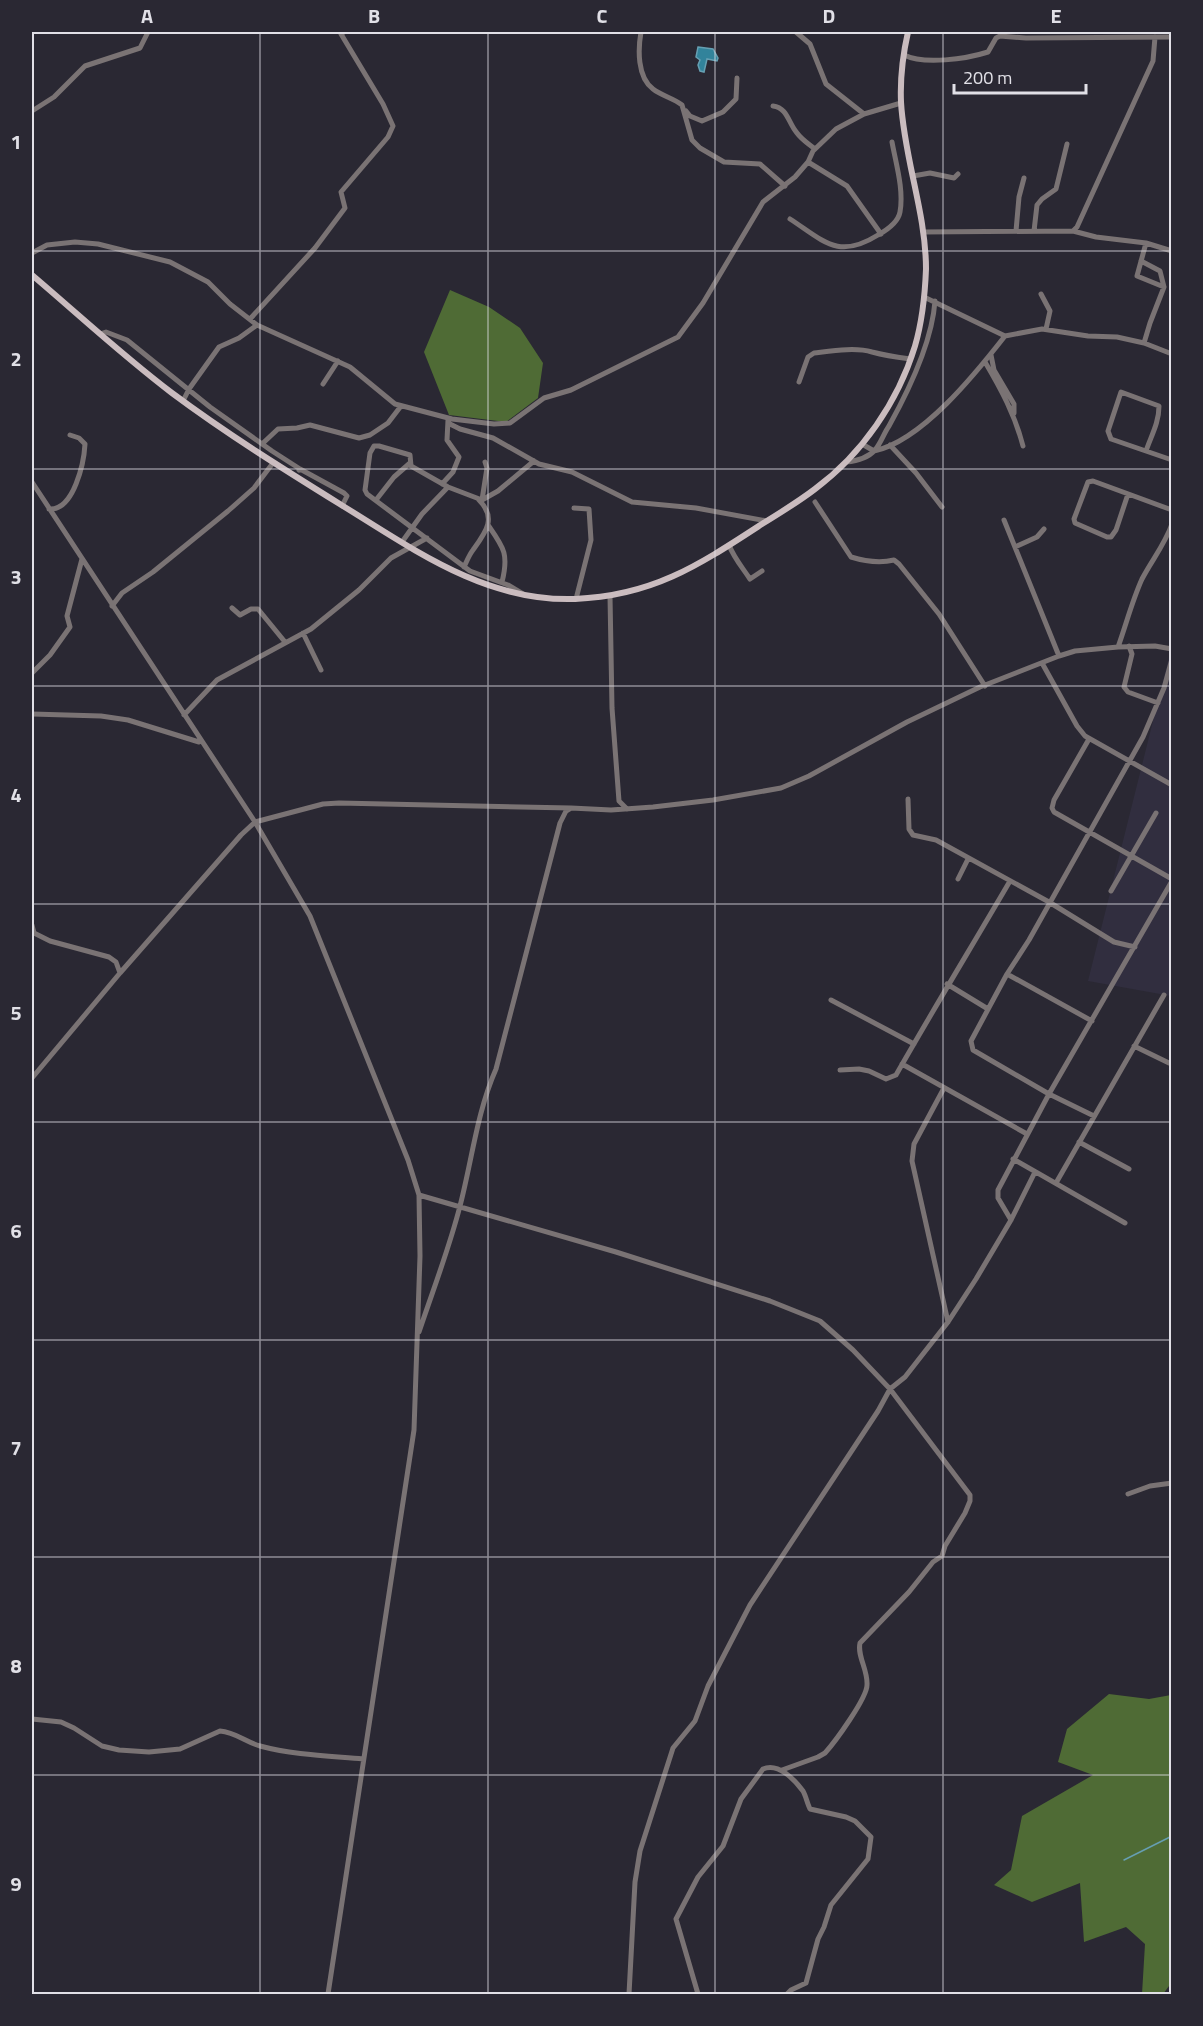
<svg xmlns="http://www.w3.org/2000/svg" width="1203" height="2026" viewBox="0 0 1203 2026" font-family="'Titillium Web',sans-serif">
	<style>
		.built { fill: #312e3f }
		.forest { fill: #4f6b35 }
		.water { fill: #32839b; stroke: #669fb2; stroke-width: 1.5 }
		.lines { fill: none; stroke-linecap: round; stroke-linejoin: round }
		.stream { stroke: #669fb2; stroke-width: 1.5 }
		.minor { stroke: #7a7374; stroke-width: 5 }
		.major { stroke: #cabcbf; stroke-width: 6 }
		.grid { fill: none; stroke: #e1e0e7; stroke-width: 1.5; stroke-opacity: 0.55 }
		.neatline { fill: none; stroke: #e1e0e7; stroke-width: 2 }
		.grid-label { font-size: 20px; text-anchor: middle; font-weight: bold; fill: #e1e0e7 }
	</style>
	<rect width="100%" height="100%" fill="#2a2833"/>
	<!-- built -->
	<path class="built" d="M1171 649V996L1088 981Z"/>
	<!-- forest -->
	<path class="forest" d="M450 290 489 307 520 328 543 363 538 398 506 422 449 415 424 352Z
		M1109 1694 1149 1699 1171 1695 1172 1982 1163 1994H1142L1145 1944 1126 1927 1084 1942 1080 1883 1032 1902 994 1885 1011 1870 1022 1816 1093 1775 1058 1762 1067 1729Z"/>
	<!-- water -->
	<path class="water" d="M698 47 713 49 718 58 717 61 707 59 704 72 700 71 698 65 700 60 696 57Z"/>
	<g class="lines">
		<!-- stream -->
		<path class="stream" d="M1124 1860 1172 1836"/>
		<!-- minor -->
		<path class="minor" d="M641 32C638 49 637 77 653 89 662 96 673 98 682 105L692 140 700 148 724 162 760 164 785 186
			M796 32 810 44 826 84 864 114
			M904 55C924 65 966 59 988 52L996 38 1000 36 1026 38 1172 37
			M773 106C788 108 788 123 797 133 802 140 809 144 815 149
			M32 111 54 97 85 66 140 48 148 32
			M686 111 690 116 702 121 723 112 736 99 737 78
			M808 162 847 186 881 234
			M913 176 930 173 954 178 958 174
			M790 219C824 241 838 260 878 235 887 230 898 223 900 212 904 190 896 164 892 142
			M1016 231 1019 197 1024 178
			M1034 231 1037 205 1042 199 1056 189 1067 144
			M1073 231 1077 227 1153 61 1155 37
			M923 232 1073 231 1096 237 1146 243 1172 251
			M1146 243 1137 276 1164 287
			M32 253 47 245 75 242 98 244 170 262 208 282 230 304 257 325 350 367 395 404 452 419 494 424 510 423 544 398 571 390 678 337 703 303 763 202 795 177 808 162 813 151 836 129 864 114 901 103
			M1141 261 1160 271 1164 287 1150 323 1144 343
			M1041 294 1050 311 1046 329
			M924 297 1005 336 1042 329 1088 336 1117 337 1144 343 1172 354
			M250 319 315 248 345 208 341 192 388 137 393 126 383 104 341 34 344 32
			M100 334 106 332 127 340 210 407 272 451 300 469
			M991 355 994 370 1014 404V413
			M985 362C1001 389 1015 415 1023 446
			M799 382 808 357 814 353C831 351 855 347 872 352 887 356 895 357 910 359
			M323 384 338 361
			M183 401 189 389 219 347 239 338 257 325
			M448 423 460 429 493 438 539 464 572 472 632 502 696 508 767 521
			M262 444 278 429 297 428 310 425 359 438 370 435 388 423 401 406
			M862 444 874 451C922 441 976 373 1005 336
			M890 445 916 473 942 507
			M1146 451C1151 436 1159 423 1159 406L1121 392 1108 431 1111 439 1172 460
			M846 462C856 461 868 458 875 450 881 443 884 433 889 426 909 390 932 343 935 301
			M299 470 300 469 344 493 347 496 342 506
			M32 482 255 822 310 916 408 1160 419 1195 420 1256 414 1430 328 1994
			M442 484 453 472 459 457 447 440 448 420
			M1128 494 1116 530 1111 537H1107L1075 523 1074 519 1088 482 1093 481 1172 510
			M376 500 394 477 410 463
			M482 500 487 468 485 462
			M815 502 851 557C864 561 881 563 894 560L899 564 939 614 985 686
			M574 508 589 509 591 540 576 599
			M49 509C74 511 84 462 85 444L79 438 70 435
			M1004 520 1059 656
			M488 525C504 548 509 554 502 582
			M402 542 422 514 448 487
			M729 545C734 558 742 567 750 579L762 571
			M1015 547 1037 537 1044 529
			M464 567C467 561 469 555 473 550 486 532 497 518 479 500
			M523 594 508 585 470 571 367 494 365 490 370 453 374 446H379L410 455 411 466 448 487 482 500 498 491 534 461
			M610 596 612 708 619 801 627 809
			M112 606 122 593 153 572 228 511 254 488 273 463
			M232 608 240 615 251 609H258L285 642
			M303 633 321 670
			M1129 646 1132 654 1124 687 1128 692 1158 703
			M1118 647C1126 625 1132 601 1142 579 1152 560 1165 544 1172 524
			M1042 663 1077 726 1085 736 1172 785
			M32 673 50 655 70 627 67 616 82 559
			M32 714 101 716 128 720 199 742
			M184 715 217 680 311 629 359 590 391 558 427 538
			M1089 739 1054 800 1052 808 1054 812 1172 879
			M908 799 909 829 913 835 936 840 1049 902 1114 942 1135 947
			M958 879 968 859
			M1111 891 1156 813
			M32 925 34 933
			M32 932 50 941 109 957 116 962 120 973
			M1007 974 1092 1021
			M947 984 988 1009
			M831 1000 914 1044
			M1134 1046 1169 1063
			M902 1064 1027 1134
			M840 1070 859 1069 869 1071 886 1079 896 1075C933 1010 972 946 1010 881
			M32 1078 120 973 241 835 255 822 323 804 339 803 571 808
			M944 1088 914 1144 912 1161 948 1322
			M1094 1116 1049 1094 973 1050 971 1041 1007 974 1029 940 1143 737 1164 688 1172 659
			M1079 1142 1129 1169
			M1013 1159 1125 1223
			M1056 1183 1164 995
			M419 1195 616 1252 770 1301 820 1321 853 1350 890 1389 970 1495V1501L965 1513 945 1546 942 1556 933 1562 909 1592 860 1643C857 1656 868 1670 867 1685 867 1698 835 1742 825 1753L818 1757 782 1770
			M1011 1220 998 1198V1190L1049 1094 1172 881
			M419 1332C433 1290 449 1249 460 1206 472 1160 477 1112 496 1069L560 823 566 811 571 808 611 810 653 807 713 800 781 788 809 776 907 722 980 687 1059 656 1075 651 1118 647 1155 646 1172 649
			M1128 1494 1150 1486 1172 1483
			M32 1719 61 1722 74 1728 102 1746 119 1750 149 1752 180 1749 220 1731C235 1732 246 1742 260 1746 293 1755 329 1756 363 1759
			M629 1994 635 1882 640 1851 673 1748 695 1721 708 1686 750 1605 878 1411 890 1389 905 1377 948 1322 976 1279 1011 1220 1035 1172
			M698 1994 676 1919 698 1877 723 1846 741 1799 763 1769C778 1762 795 1780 803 1791 806 1796 807 1803 810 1809L846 1817 855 1821 871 1837 868 1859 831 1905 824 1927 818 1939 806 1983 791 1990 787 1994"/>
		<!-- major -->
		<path class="major" d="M32 275C78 314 123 356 172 393 227 434 285 470 343 506 416 551 486 602 575 599 653 596 699 565 762 524 780 513 798 502 815 489 862 454 898 402 915 346 922 322 925 295 926 269 926 213 904 158 901 102 900 78 903 54 908 32"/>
	</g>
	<!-- grid -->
	<path class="grid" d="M260 32V1994M488 32V1994M715 32V1994M943 32V1994M32 251H1172M32 469H1172M32 686H1172M32 904H1172M32 1122H1172M32 1340H1172M32 1557H1172M32 1775H1172"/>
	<!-- border -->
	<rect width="1203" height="2026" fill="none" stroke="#2a2833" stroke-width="66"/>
	<!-- scale -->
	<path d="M954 84v9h132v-9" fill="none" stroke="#e1e0e7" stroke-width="3"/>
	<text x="963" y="84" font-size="18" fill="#e1e0e7" stroke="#2a2833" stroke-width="4.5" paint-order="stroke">200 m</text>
	<rect x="33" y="33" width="1137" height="1960" class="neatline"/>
	<g class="grid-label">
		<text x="147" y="23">A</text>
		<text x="374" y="23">B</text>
		<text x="602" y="23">C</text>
		<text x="829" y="23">D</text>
		<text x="1056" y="23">E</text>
		<text x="16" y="149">1</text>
		<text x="16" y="366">2</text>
		<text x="16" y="584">3</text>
		<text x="16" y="802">4</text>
		<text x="16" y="1020">5</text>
		<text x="16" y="1238">6</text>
		<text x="16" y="1455">7</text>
		<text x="16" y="1673">8</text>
		<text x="16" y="1891">9</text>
	</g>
</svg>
